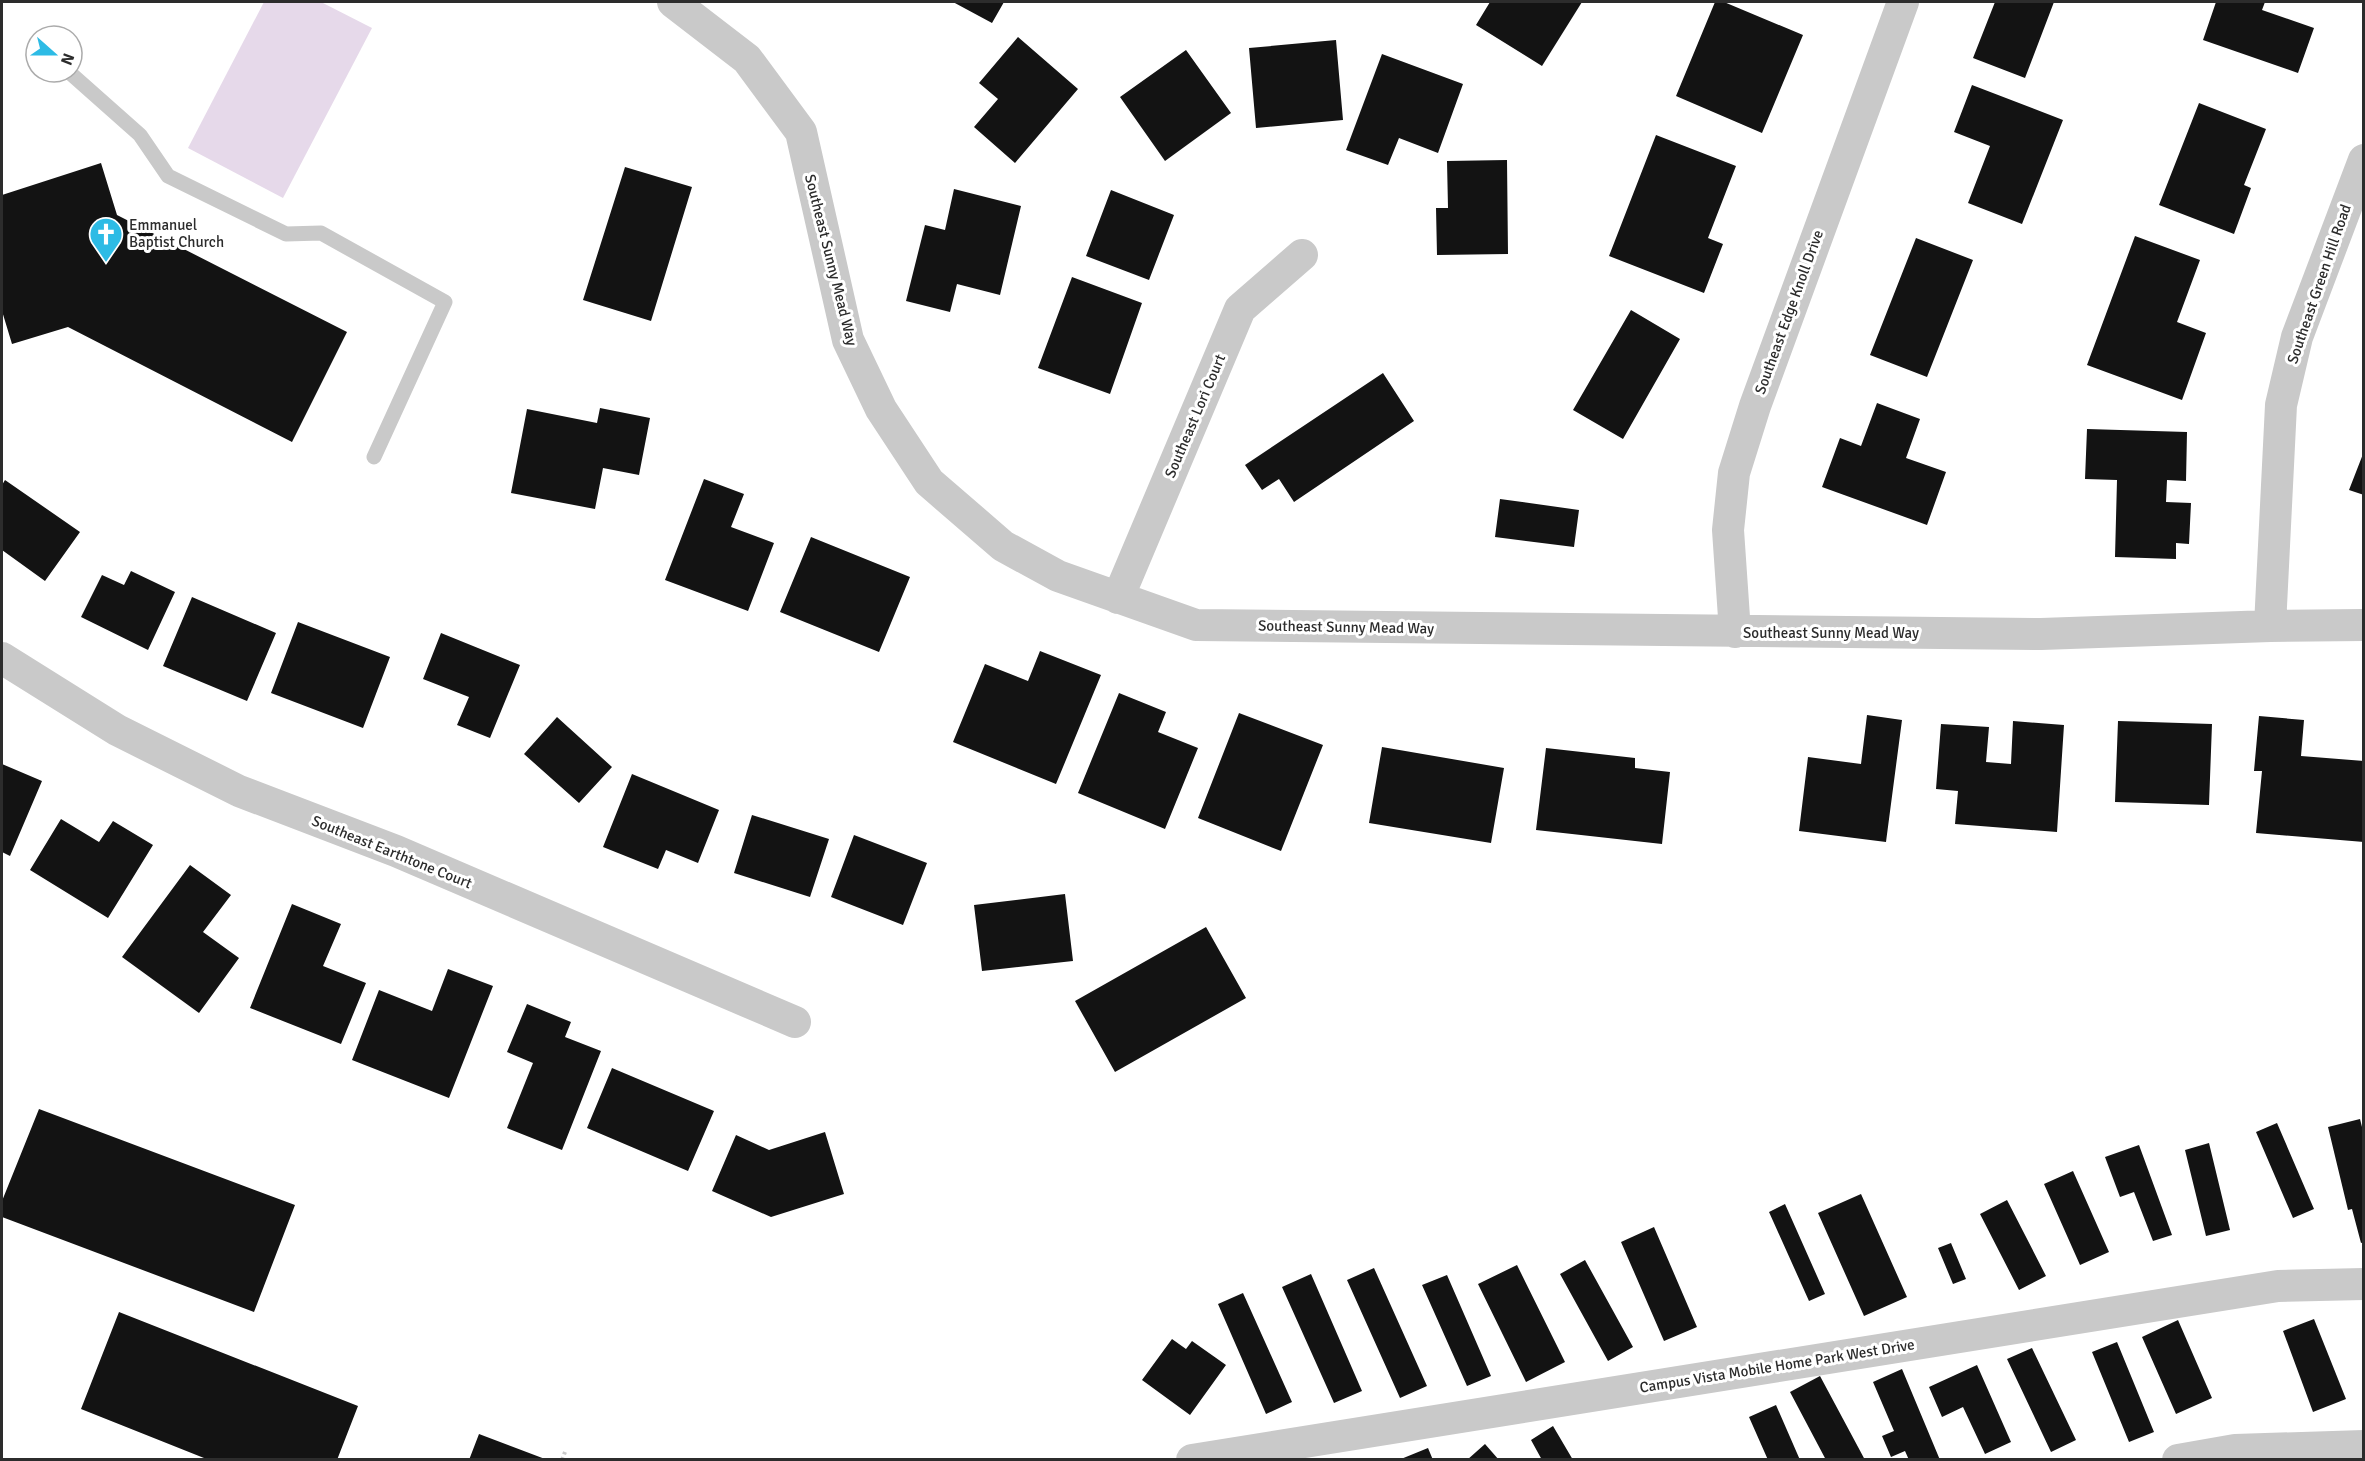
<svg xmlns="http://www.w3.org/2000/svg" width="2365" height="1461" viewBox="0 0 2365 1461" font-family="Signika,sans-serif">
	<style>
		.green { fill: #e6d9ea }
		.building { fill: #131313 }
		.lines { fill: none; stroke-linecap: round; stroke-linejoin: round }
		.path { stroke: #c9c9c9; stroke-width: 4; stroke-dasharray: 3 3; stroke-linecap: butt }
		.service { stroke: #c9c9c9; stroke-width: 15 }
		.minor { stroke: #c9c9c9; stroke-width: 32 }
		.labels { text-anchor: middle; stroke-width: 6; stroke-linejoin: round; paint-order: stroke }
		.poi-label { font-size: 15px; fill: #2c2c2c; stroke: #fff; text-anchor: start }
		.street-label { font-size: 15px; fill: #2c2c2c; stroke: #fff }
	</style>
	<rect width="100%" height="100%" fill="#fff"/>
	<!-- green -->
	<path class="green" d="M264 2H321L372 28 283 198 188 148Z"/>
	<!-- building -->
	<path class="building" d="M953 2H1004L992 23Z
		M1490 2H1582L1542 66 1476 25Z
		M1715 2H1724L1803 35 1762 133 1676 96Z
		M1995 2H2054L2025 78 1973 58Z
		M2216 2H2265L2262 10 2314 28 2298 73 2203 40Z
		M1018 37 1078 89 1015 163 974 127 998 99 979 83Z
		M1336 40 1343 120 1256 128 1249 48Z
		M1186 50 1231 113 1165 161 1120 97Z
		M1382 54 1463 84 1438 153 1399 138 1388 165 1346 150Z
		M1972 85 2063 120 2022 224 1968 203 1990 146 1954 132Z
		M2199 103 2266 129 2244 185 2251 188 2234 234 2159 205Z
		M1656 135 1736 166 1708 238 1723 244 1704 293 1609 256Z
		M1507 160 1508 254 1437 255 1436 208H1448L1447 161Z
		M101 163 117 215 347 332 292 442 68 327 12 344 2 311V195Z
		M625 167 692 187 651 321 583 300Z
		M954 189 1021 206 1000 295 957 284 950 312 906 301 925 225 945 230Z
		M1111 190 1174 215 1149 280 1086 256Z
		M2135 236 2200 260 2177 322 2206 333 2182 400 2087 365Z
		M1916 238 1973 260 1927 377 1870 355Z
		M1072 277 1142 303 1110 394 1038 368Z
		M1631 310 1680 339 1623 439 1573 410Z
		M1383 373 1414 421 1294 502 1279 479 1262 490 1245 465Z
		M1877 403 1920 419 1906 458 1946 472 1927 525 1822 487 1840 438 1861 446Z
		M600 408 650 418 639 475 603 468 595 509 511 493 527 409 597 423Z
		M2087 429 2187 432 2186 481 2167 480 2166 502 2191 503 2189 544 2176 543V559L2115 557 2117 480 2085 479Z
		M2363 454H2364V495L2349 490Z
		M704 479 744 494 731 527 774 543 748 611 665 580Z
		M5 480 80 532 45 581 2 550V485Z
		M1500 499 1579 510 1574 547 1495 537Z
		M811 537 910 577 879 652 780 612Z
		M131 571 175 592 148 650 81 617 102 575 124 585Z
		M192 597 276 633 247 701 163 666Z
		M298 622 390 657 363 728 271 693Z
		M441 633 520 665 490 738 457 725 469 697 423 679Z
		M1040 651 1101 675 1056 784 953 742 985 664 1028 681Z
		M1119 693 1166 712 1158 732 1198 748 1165 829 1078 793Z
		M1239 713 1323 745 1281 851 1198 818Z
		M1867 715 1902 720 1886 842 1799 831 1808 757 1861 764Z
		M2259 716 2304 720 2301 756 2364 761V842L2256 833 2262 771H2254Z
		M557 717 612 767 579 803 524 754Z
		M2013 721 2064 725 2057 832 1955 824 1958 791 1936 789 1941 724 1989 727 1986 762 2011 764Z
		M2118 721 2212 724 2209 805 2115 802Z
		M1382 747 1504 768 1491 843 1369 823Z
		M1546 748 1635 758V768L1670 772 1662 844 1536 830Z
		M2 764 42 781 10 856 2 852Z
		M632 774 719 810 698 863 666 850 658 869 603 847Z
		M752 815 829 839 810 897 734 873Z
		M61 819 99 842 113 821 153 845 108 918 30 870Z
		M854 835 927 863 903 925 831 897Z
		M190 865 231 895 203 932 239 958 199 1013 122 957Z
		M1065 894 1073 961 982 971 974 905Z
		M292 904 341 924 323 966 366 983 341 1044 250 1008Z
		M1206 927 1246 998 1115 1072 1075 1001Z
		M448 969 493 986 449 1098 352 1060 379 990 432 1011Z
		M527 1004 571 1022 565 1037 601 1051 562 1150 507 1128 533 1063 507 1052Z
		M612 1068 714 1111 688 1171 587 1128Z
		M39 1109 295 1205 254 1312 2 1217V1201Z
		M2360 1119 2364 1135V1242L2361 1243 2352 1209 2348 1210 2328 1127Z
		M2277 1123 2314 1209 2293 1218 2256 1132Z
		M825 1132 844 1194 771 1217 712 1191 736 1135 769 1150Z
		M2209 1143 2230 1230 2206 1236 2185 1150Z
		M2139 1145 2172 1235 2153 1241 2134 1192 2120 1197 2105 1157Z
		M2073 1171 2109 1252 2080 1265 2044 1184Z
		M1861 1194 1907 1297 1864 1316 1818 1213Z
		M2007 1200 2046 1276 2019 1290 1980 1214Z
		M1785 1204 1825 1294 1809 1301 1769 1212Z
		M1654 1227 1697 1327 1664 1341 1621 1242Z
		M1951 1243 1966 1279 1953 1284 1938 1248Z
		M1585 1260 1633 1347 1608 1361 1560 1274Z
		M1517 1265 1565 1362 1526 1382 1478 1284Z
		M1374 1268 1427 1386 1400 1398 1347 1280Z
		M1311 1274 1362 1391 1334 1403 1282 1287Z
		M1447 1275 1491 1376 1467 1386 1422 1285Z
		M1243 1293 1292 1402 1266 1414 1218 1304Z
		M119 1312 358 1406 337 1460H209L81 1409Z
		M2314 1319 2346 1399 2313 1412 2283 1331Z
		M2178 1320 2212 1398 2176 1414 2142 1337Z
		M1172 1339 1186 1349 1192 1341 1226 1365 1190 1415 1142 1380Z
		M2117 1342 2154 1432 2129 1442 2092 1352Z
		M2032 1348 2076 1440 2051 1452 2007 1359Z
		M1977 1365 2011 1442 1985 1454 1963 1407 1942 1417 1929 1387Z
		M1902 1369 1940 1460H1909L1905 1451 1891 1457 1882 1436 1894 1431 1873 1382Z
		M1820 1376 1865 1460H1826L1790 1392Z
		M1776 1405 1800 1460H1768L1749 1417Z
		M1553 1426 1573 1460H1542L1531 1440Z
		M479 1434 545 1459V1460H469Z
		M1485 1444 1499 1460H1467Z
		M1428 1448 1433 1460H1401V1459Z"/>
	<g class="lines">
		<!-- path -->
		<path class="path" d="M562 1460 565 1452"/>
		<!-- service -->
		<path class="service" d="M69 72 140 135 168 176 286 234 321 233 445 302 374 457"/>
		<!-- minor -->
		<path class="minor" d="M673 2 747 59 801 132 848 340 881 409 929 482 1003 546 1058 576 1196 625 2041 634 2270 626 2364 625
			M1118 598 1240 309 1302 255
			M2270 626 2281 405 2297 337 2364 160
			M1735 632 1728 530 1734 473 1755 406 1903 2
			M2 658 117 730 239 791 396 851 795 1022
			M1192 1460 2278 1286 2364 1284
			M2178 1460 2235 1450 2364 1446"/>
	</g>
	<!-- icons -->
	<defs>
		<symbol id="church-pin" viewBox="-11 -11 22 30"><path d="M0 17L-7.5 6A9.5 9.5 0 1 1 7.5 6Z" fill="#2dbbe5" stroke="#fff"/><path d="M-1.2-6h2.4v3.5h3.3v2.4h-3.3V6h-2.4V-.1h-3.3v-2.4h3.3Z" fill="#fff"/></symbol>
	</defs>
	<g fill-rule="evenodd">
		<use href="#church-pin" x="87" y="215" width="38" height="52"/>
	</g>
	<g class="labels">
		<!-- poi labels -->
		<g class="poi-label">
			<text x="129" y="230">Emmanuel<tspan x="129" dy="17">Baptist Church</tspan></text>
		</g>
		<!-- street labels -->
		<g class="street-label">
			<text transform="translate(831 260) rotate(76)" y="5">Southeast Sunny Mead Way</text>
			<text transform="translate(2319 284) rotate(-71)" y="5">Southeast Green Hill Road</text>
			<text transform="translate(1789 312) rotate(-70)" y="5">Southeast Edge Knoll Drive</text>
			<text transform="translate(1195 416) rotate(-67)" y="5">Southeast Lori Court</text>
			<text transform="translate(1346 627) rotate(1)" y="5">Southeast Sunny Mead Way</text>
			<text x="1831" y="638">Southeast Sunny Mead Way</text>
			<text transform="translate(392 852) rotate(22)" y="5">Southeast Earthtone Court</text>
			<text transform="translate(1777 1366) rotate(-9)" y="5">Campus Vista Mobile Home Park West Drive</text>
		</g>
	</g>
	<!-- border -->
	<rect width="2365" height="1461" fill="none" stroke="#2c2c2c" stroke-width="6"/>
	<!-- north arrow -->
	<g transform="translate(54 54) rotate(111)"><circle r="28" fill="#ffffff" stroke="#ababab" stroke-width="1.5"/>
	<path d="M0-4.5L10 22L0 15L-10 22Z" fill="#2dbbe5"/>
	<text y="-9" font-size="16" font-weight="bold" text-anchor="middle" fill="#2c2c2c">N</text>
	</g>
</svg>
